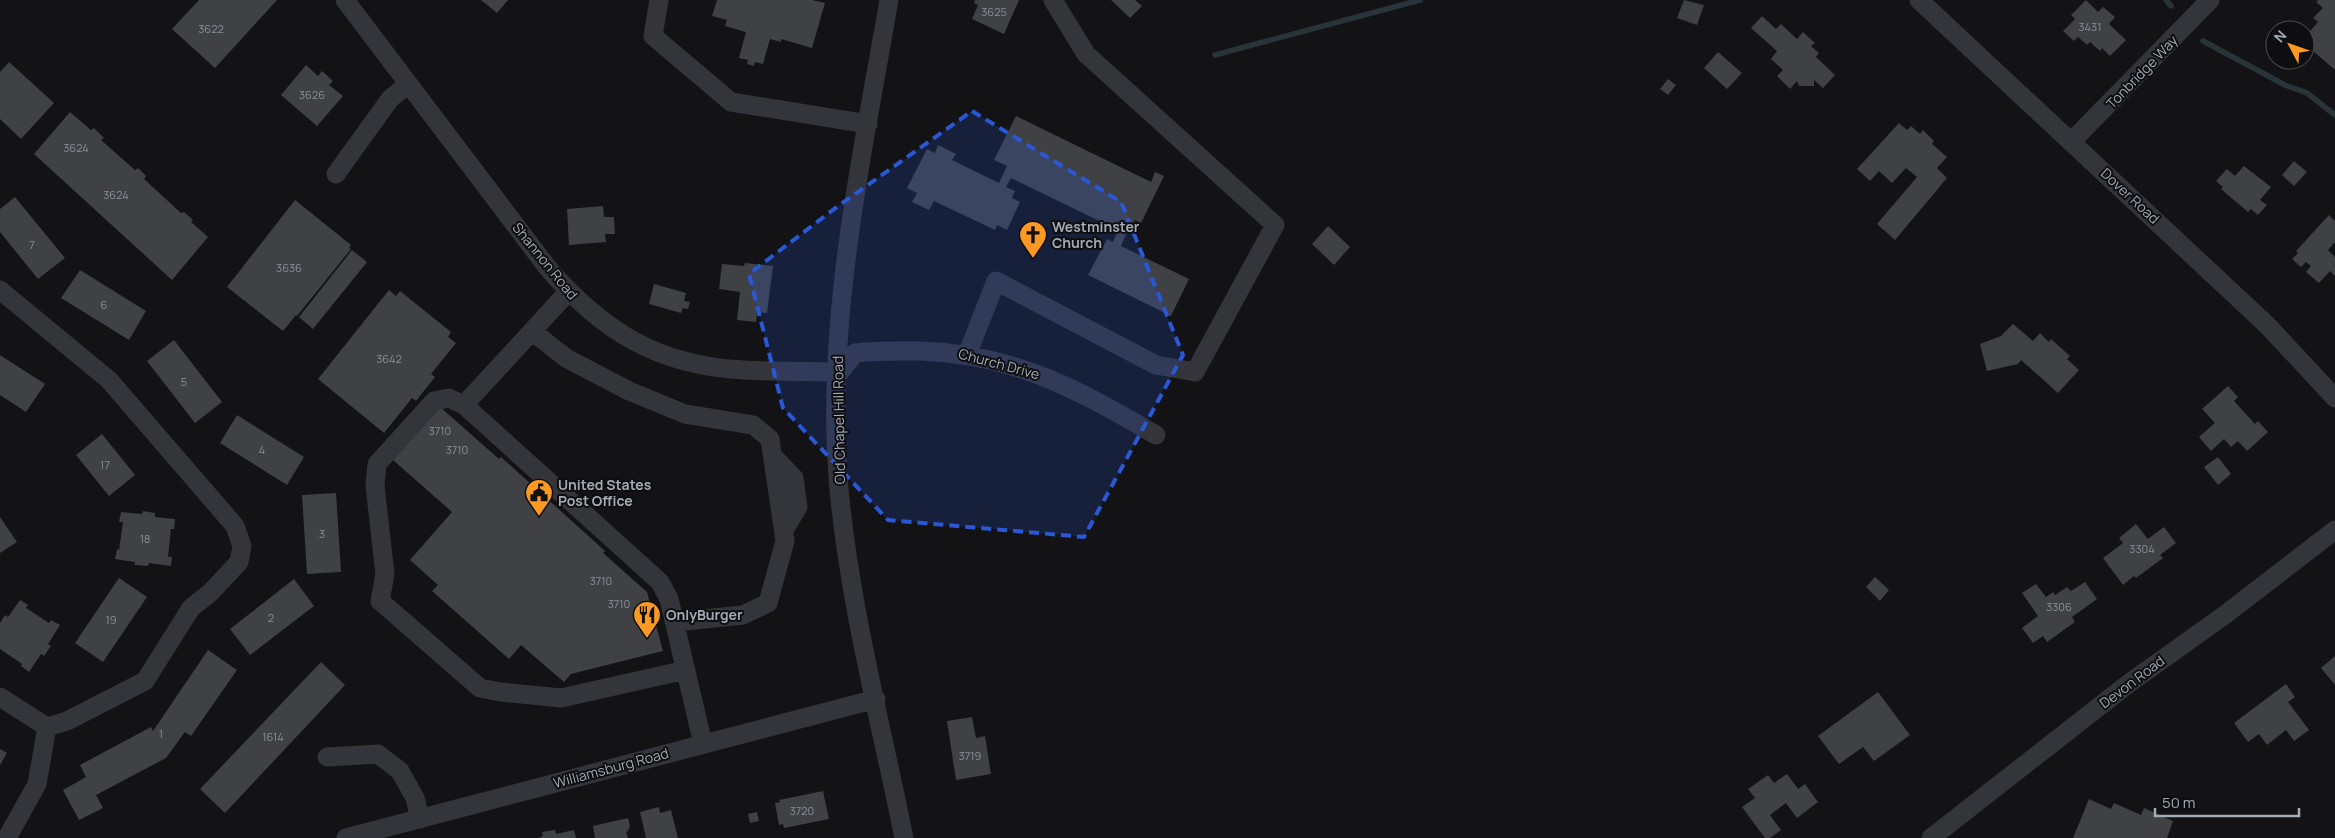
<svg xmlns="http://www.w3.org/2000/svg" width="2335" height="838" viewBox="0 0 2335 838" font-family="Manrope,sans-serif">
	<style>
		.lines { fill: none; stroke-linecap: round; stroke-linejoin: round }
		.stream { stroke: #283439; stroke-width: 5.5 }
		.building { fill: #3f4145 }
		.minor { stroke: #34353a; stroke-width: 19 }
		.marked { fill: #2a57d5; fill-opacity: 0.2; stroke: #2a57d5; stroke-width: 4; stroke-dasharray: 10 6; stroke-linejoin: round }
		.labels { text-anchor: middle; stroke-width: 4; stroke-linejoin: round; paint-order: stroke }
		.number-label { font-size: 11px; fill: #8a909a }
		.street-label { font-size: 14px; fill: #a3abb6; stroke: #0e0e10 }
		.poi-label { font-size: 14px; font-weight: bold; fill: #a3abb6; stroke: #0e0e10; text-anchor: start }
	</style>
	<rect width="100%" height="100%" fill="#131315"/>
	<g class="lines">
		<!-- stream -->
		<path class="stream" d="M2166 0 2171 6
			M2203 41 2285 85 2307 93 2335 115
			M1215 55 1420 0"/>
	</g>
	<!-- building -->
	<path class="building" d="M199 0H277L215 68 172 29Z
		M481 0H508L497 13Z
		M717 0H812L825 3 812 48 781 39V42L770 39 763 64 755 62 754 66 747 64 748 60 739 58 746 32 725 26 727 20 712 16Z
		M975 0H1019L1004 34 972 19 978 5 974 3Z
		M1111 0H1135L1142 6 1130 18Z
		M1684 0 1704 5 1697 25 1677 18Z
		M2086 0 2098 12 2103 7 2115 17 2109 24 2126 40 2110 56 2102 48 2100 51 2090 42 2087 45 2078 37 2074 41 2063 31 2075 19 2071 15Z
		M2318 0H2335V70L2305 44V37L2318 22 2313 18 2323 8 2316 2Z
		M1762 16 1776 29 1781 24 1797 39 1803 32 1815 43 1811 46 1819 53 1816 57 1835 75 1823 88 1814 80V86H1799L1797 81 1790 89 1777 76 1783 70 1771 59 1777 51 1751 28Z
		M1718 52 1742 73 1727 89 1704 68Z
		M9 62 54 103 21 139 0 119V72Z
		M306 65 318 76 322 71 333 81 329 85 343 96 317 126 281 95Z
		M1668 79 1676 85 1668 95 1660 89Z
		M70 112 91 130 94 128 104 138 101 140 135 170 138 168 146 176 144 179 181 213 184 212 193 220 191 222 208 237 172 280 34 154Z
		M1016 116 1151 182 1155 172 1164 176 1141 223 1135 220 1132 226 1130 225 1121 246 1189 279 1171 316 1088 275 1107 239 1113 242 1118 230 1011 178 1006 187 1015 191 1012 198 1020 202 1007 230 997 225 995 230 934 201 929 210 912 202 917 193 907 188 927 149 935 153 938 145 956 154 952 160 999 183 1007 166 994 160Z
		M1899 123 1907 130 1911 126 1920 134 1923 130 1934 141 1932 144 1947 157 1937 168 1947 178 1895 240 1877 224 1917 177 1906 168 1892 183 1879 171 1870 181 1857 169Z
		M2294 161 2307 172 2294 186 2282 175Z
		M2244 166 2271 187 2260 200 2267 205 2258 215 2251 209 2248 212 2221 189 2223 187 2216 181 2227 169 2235 176Z
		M15 197 65 258 38 279 0 232V209Z
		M295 200 351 245 349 248 351 249 297 316 296 315 283 331 227 287Z
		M603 206 604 217H614L615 234H605L606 242 569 245 567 209Z
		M2329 215 2335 221V242L2328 250 2335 257V276L2330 271 2319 283 2306 272 2311 266 2306 262 2301 267 2292 259 2298 253 2296 251Z
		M1328 226 1350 247 1334 265 1312 244Z
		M352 250 367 262 313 329 299 317Z
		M745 263 773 266 767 313 757 312 756 322 737 320 740 292 719 289 722 264 744 266Z
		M80 270 146 311 129 340 61 298Z
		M654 284 686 293 684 301 690 302 688 309 683 308 681 313 649 304Z
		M389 290 396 296 400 291 451 332 448 337 456 343 431 374 435 377 416 401 412 398 384 433 318 379Z
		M2013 324 2033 341 2040 333 2049 342 2051 339 2070 356 2067 359 2079 370 2058 393 2021 360 2018 364 1987 371 1980 344 2001 336Z
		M174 340 222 402 195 423 147 361Z
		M0 355 45 384 26 412 0 395Z
		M2228 386 2238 397 2234 401 2255 424 2258 421 2268 432 2247 451 2238 441 2231 447 2224 439 2211 451 2199 437 2215 423 2202 409Z
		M440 407 499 459 501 457 605 551 603 553 647 592 663 651 571 674 564 682 521 645 509 659 432 591 438 585 410 560 452 512 393 460Z
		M237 415 304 457 287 485 220 443Z
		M102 434 135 475 109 496 76 455Z
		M2218 457 2231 474 2218 485 2204 467Z
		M336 493 341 572 307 574 302 495Z
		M143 511 155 513V517L175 519 174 529H171L168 557H172L171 566 149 563 148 566 135 565V562L115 559 117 549 119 550 123 522H119L121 512 142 514Z
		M0 517 17 542 0 553Z
		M2136 524 2148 539 2164 527 2176 543 2160 555 2163 558 2136 578 2134 576 2123 585 2103 558 2123 543 2119 538Z
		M1875 577 1889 590 1880 601 1866 587Z
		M119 578 147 597 103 662 75 643Z
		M294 579 314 606 250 655 230 629Z
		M2085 582 2097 599 2072 617 2075 622 2047 642 2043 636 2033 643 2022 628 2038 616 2022 593 2036 584 2046 597 2053 592 2055 595 2067 587 2071 591Z
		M20 600 28 605 26 608 49 623 51 620 60 625 48 644 51 646 44 656 41 654 29 672 21 666 22 664 0 649V623L5 615 8 617Z
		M208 650 237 670 191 736 185 732 166 758 96 795 103 808 79 820 63 790 86 777 80 765 151 727 153 731Z
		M2335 656V685L2321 668Z
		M321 662 345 685 225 813 200 789Z
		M2286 684 2295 697 2288 702 2309 730 2294 741 2286 730 2267 745 2259 734 2248 742 2234 723Z
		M1878 692 1910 735 1874 761 1863 747 1839 764 1818 736Z
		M972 717 976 738 985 736 991 774 956 780 947 721Z
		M0 749 7 753 0 765Z
		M1787 774 1798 789 1805 784 1818 802 1797 818 1786 803 1770 815 1781 830 1770 838H1765L1742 807 1755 798 1748 789 1768 775 1774 783Z
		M823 791 829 819 784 828 783 824 779 825 775 803 780 802 779 800Z
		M2089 799 2111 809 2114 803 2141 815 2144 808 2173 821 2167 838H2073Z
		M659 807 660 813 671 810 678 838H646L640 812Z
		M757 812 759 821 750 823 748 814Z
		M628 818 630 826 628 831 626 832 628 838H595L593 826Z
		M555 830 556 834 574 830 576 838H538L543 836 542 832Z"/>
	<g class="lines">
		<!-- minor -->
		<path class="minor" d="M345 0 547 267C602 331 658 366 744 370 776 372 808 371 840 372L855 353C877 350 898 351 920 351 1014 354 1077 389 1156 435
			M659 0 653 36 731 102 868 124
			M889 0C862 158 826 317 838 478 848 599 880 719 904 838
			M1919 0 2267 325 2335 398
			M2071 142 2210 0
			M336 174 390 99 408 84
			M0 290 109 380 235 526 242 546 239 562 211 592 191 608 145 681 67 721 47 727 0 697
			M533 332 566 358 629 391 685 414 753 425 770 439 785 541 768 603 743 615 675 622
			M967 355 996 281 1156 365 1195 372 1275 225 1086 54 1053 0
			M464 405 568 292
			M773 456 794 478 798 507 784 530
			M686 670 561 698 501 692 480 688 380 601 385 574 375 486 377 464 434 401 449 398 464 405 650 573 660 582 669 599 703 744
			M327 757 378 754 400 771 415 798 420 819
			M7 838 37 784 47 727
			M346 838 876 699
			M1931 838 2128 684 2226 614 2335 530"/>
	</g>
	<!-- marked area -->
	<path class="marked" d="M972 111 1121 202 1183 355 1084 537 888 520 783 408 749 274 838 206Z"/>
	<!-- icons -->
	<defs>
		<symbol id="church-pin" viewBox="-11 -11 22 30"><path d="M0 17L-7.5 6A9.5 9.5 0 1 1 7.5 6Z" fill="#fc9923" stroke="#0e0e10"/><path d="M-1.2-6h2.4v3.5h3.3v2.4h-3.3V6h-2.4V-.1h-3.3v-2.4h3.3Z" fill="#111"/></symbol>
		<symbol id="civic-pin" viewBox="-11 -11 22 30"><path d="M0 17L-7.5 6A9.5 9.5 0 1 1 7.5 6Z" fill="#fc9923" stroke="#0e0e10"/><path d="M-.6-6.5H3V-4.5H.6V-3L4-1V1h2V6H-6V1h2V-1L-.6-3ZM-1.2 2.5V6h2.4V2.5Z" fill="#111"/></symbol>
		<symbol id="restaurant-pin" viewBox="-11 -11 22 30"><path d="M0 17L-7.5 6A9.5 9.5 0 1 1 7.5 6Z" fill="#fc9923" stroke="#0e0e10"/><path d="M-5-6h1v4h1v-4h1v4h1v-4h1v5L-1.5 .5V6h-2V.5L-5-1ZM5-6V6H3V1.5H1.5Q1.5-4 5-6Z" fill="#111"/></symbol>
	</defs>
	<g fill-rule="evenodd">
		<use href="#church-pin" x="1017" y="219" width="32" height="43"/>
		<use href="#civic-pin" x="523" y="477" width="32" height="43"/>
		<use href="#restaurant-pin" x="631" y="599" width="32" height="43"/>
	</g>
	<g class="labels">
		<!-- number labels -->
		<g class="number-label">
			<text x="994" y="16">3625</text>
			<text x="2090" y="31">3431</text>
			<text x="211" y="33">3622</text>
			<text x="312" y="99">3626</text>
			<text x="76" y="152">3624</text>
			<text x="116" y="199">3624</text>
			<text x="32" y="249">7</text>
			<text x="289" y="272">3636</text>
			<text x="104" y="309">6</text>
			<text x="389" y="363">3642</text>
			<text x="184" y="386">5</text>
			<text x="440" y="435">3710</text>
			<text x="262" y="454">4</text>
			<text x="457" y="454">3710</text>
			<text x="105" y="469">17</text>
			<text x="322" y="538">3</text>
			<text x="145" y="543">18</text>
			<text x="2142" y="553">3304</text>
			<text x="601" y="585">3710</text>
			<text x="619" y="608">3710</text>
			<text x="2059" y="611">3306</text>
			<text x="271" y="622">2</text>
			<text x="111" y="624">19</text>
			<text x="161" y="738">1</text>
			<text x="273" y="741">1614</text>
			<text x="970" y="760">3719</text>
			<text x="802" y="815">3720</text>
		</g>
		<!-- street labels -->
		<g class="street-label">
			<text transform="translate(2142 72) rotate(-46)" y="5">Tonbridge Way</text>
			<text transform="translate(2130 196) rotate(43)" y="5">Dover Road</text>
			<text transform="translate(545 261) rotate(51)" y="5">Shannon Road</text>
			<text transform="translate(999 364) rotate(15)" y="5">Church Drive</text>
			<text transform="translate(839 420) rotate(-91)" y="5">Old Chapel Hill Road</text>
			<text transform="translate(2132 682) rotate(-37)" y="5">Devon Road</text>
			<text transform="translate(611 768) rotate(-15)" y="5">Williamsburg Road</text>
		</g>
		<!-- poi labels -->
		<g class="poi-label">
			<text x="1052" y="232">Westminster<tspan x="1052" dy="16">Church</tspan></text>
			<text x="558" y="490">United States<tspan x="558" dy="16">Post Office</tspan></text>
			<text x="666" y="620">OnlyBurger</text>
		</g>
	</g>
	<!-- north arrow -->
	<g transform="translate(2290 45) rotate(311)"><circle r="24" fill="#0e0e10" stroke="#4a4d52"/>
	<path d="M0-4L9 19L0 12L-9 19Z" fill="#fc9923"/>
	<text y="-8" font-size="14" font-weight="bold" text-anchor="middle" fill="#a3abb6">N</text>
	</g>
	<!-- scale -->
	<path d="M2155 808v8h144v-8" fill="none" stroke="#a3abb6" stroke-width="2.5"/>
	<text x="2162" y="808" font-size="15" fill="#a3abb6" stroke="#0e0e10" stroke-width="4" paint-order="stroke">50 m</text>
</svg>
